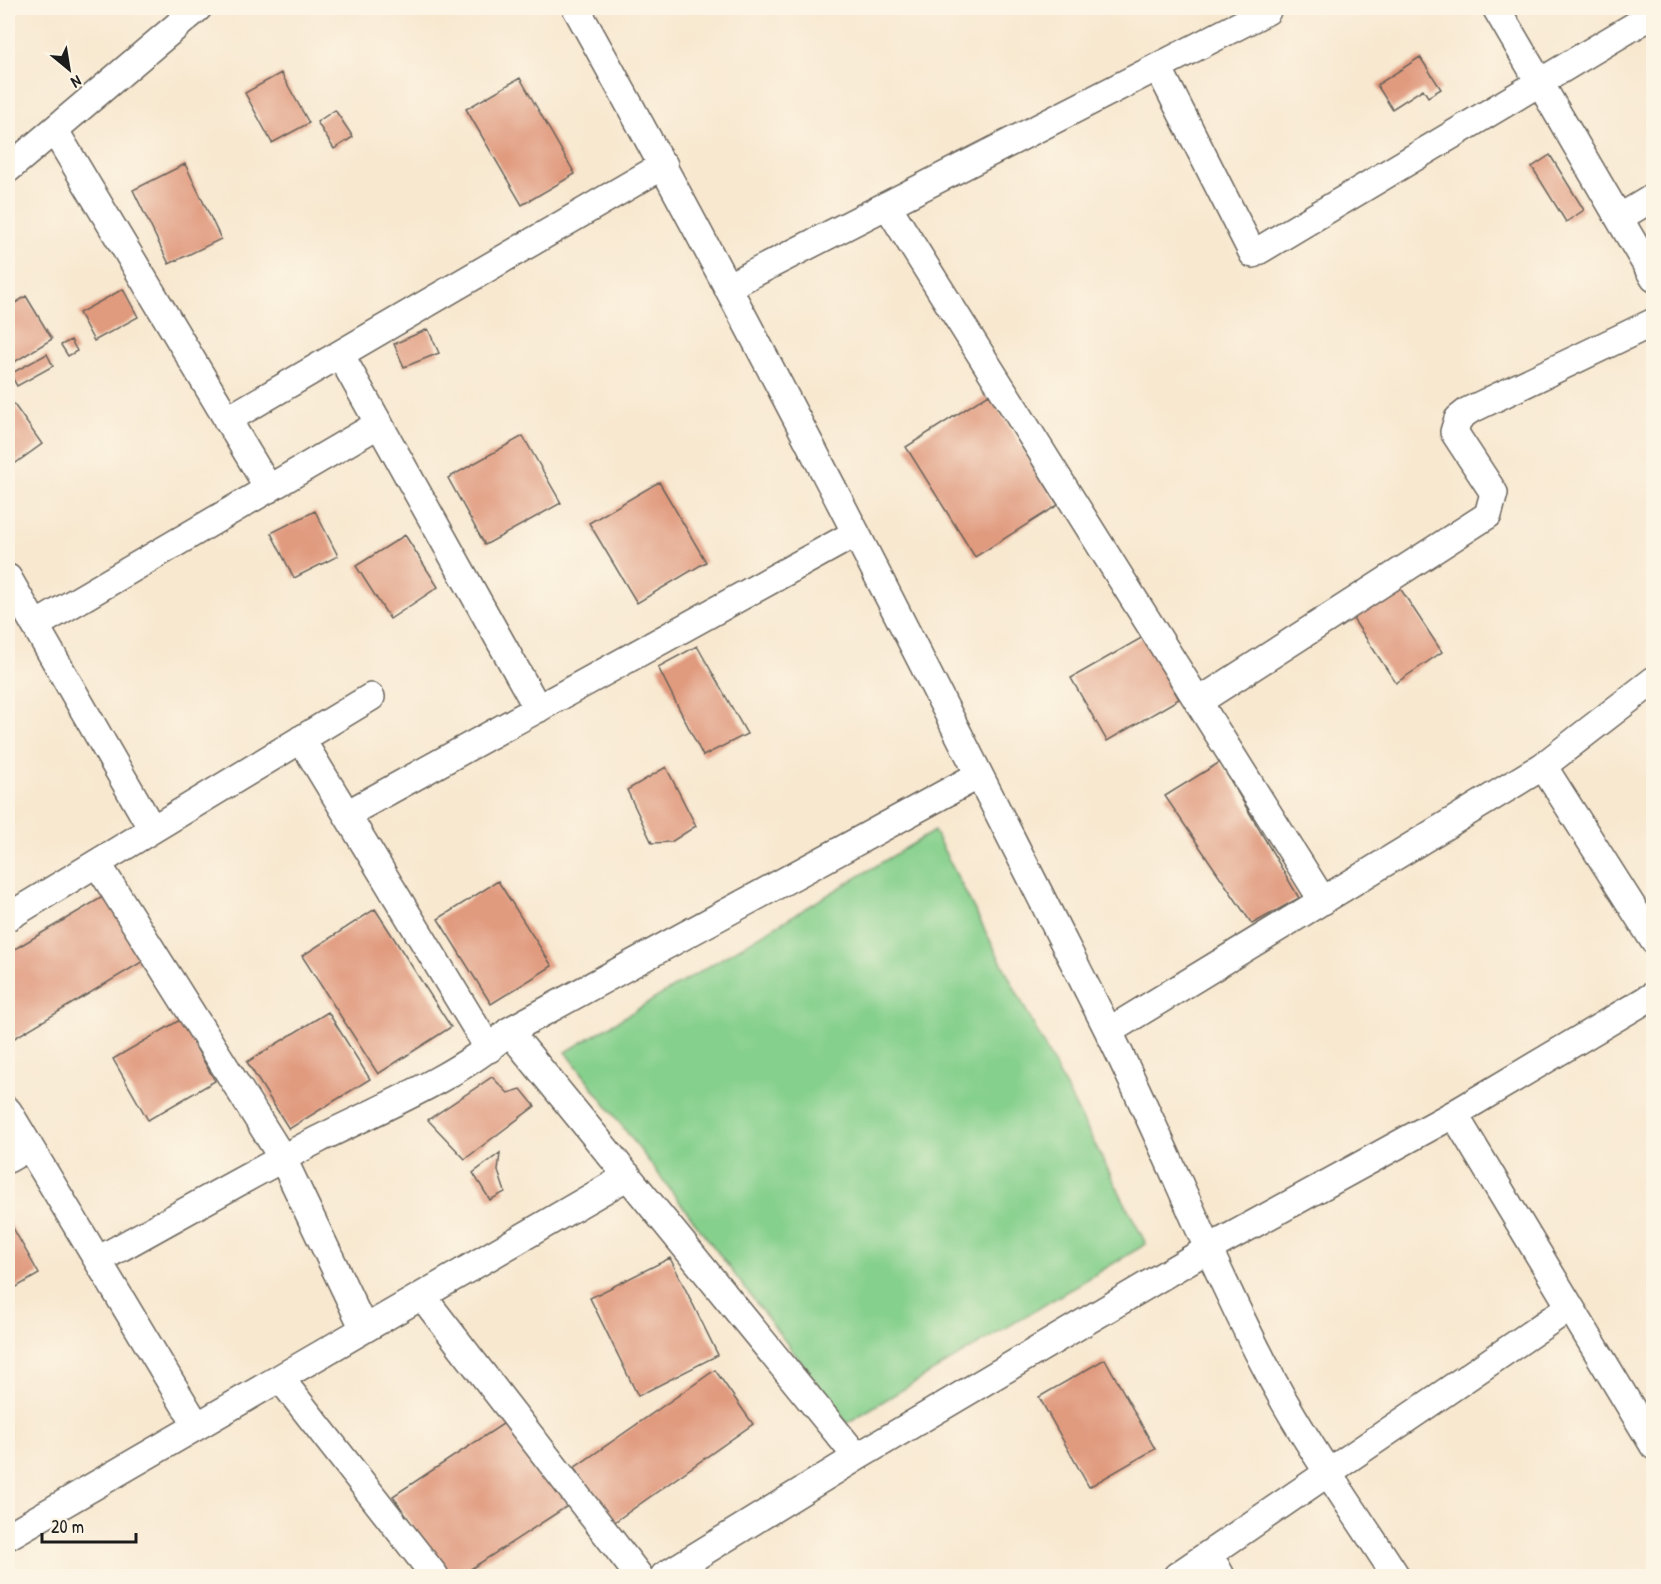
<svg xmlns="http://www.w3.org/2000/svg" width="1661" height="1584" viewBox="0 0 1661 1584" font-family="'Patrick Hand',sans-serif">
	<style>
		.green { fill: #86d08d; stroke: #517654; stroke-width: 1.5 }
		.building { fill: #e09a7e }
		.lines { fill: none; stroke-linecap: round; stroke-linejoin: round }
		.minor-casing { stroke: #69635b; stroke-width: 30 }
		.minor { stroke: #fff; stroke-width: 27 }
	</style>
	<rect width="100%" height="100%" fill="#fcf5e5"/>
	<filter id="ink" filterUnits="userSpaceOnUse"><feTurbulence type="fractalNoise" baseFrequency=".0167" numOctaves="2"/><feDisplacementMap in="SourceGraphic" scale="12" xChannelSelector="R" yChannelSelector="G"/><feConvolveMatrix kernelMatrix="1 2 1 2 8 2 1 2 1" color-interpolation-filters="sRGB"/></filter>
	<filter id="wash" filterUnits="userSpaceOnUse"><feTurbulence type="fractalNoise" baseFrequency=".008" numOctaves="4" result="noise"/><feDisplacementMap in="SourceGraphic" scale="24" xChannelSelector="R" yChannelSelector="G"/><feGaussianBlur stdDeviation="1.35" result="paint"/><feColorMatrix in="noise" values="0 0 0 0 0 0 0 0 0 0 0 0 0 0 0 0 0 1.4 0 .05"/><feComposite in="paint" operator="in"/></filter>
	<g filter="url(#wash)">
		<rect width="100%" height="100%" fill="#f8e8d0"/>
		<!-- green -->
		<path class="green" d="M934 831 1146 1244 847 1423 566 1052Z"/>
		<g id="blocks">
			<!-- building -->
			<path class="building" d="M1420 57 1441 89 1428 97 1423 89 1392 109 1377 85Z
				M281 73 309 123 272 143 245 93Z
				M520 78 575 174 522 205 466 109Z
				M335 110 353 137 334 149 317 122Z
				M1550 155 1584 210 1566 222 1532 167Z
				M185 164 221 239 169 264 133 190Z
				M123 289 138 317 94 341 79 313Z
				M26 296 52 339 8 366V308Z
				M428 329 439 353 404 367 394 344Z
				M71 340 77 351 68 356 61 345Z
				M47 354 53 366 17 386 10 374Z
				M989 394 1058 505 975 557 906 447Z
				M8 396 42 444 13 465 8 458Z
				M523 436 561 503 485 545 448 478Z
				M659 482 706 562 637 603 589 523Z
				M315 511 338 556 294 578 271 533Z
				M405 535 438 587 390 619 356 566Z
				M1396 582 1442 652 1396 683 1349 613Z
				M1143 637 1179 699 1107 741 1071 678Z
				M697 646 747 734 703 756 658 667Z
				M1220 762 1299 898 1252 924 1165 796Z
				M666 767 696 826 671 842 652 843 627 790Z
				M498 881 552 966 491 1004 438 919Z
				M106 895 145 960 8 1042V953Z
				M375 909 451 1027 378 1074 302 956Z
				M328 1012 370 1079 289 1129 247 1062Z
				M180 1020 215 1081 148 1120 113 1059Z
				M492 1077 508 1093 521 1089 535 1106 465 1159 428 1120Z
				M500 1153 498 1171 505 1192 490 1200 473 1173Z
				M8 1219 39 1274 8 1292Z
				M670 1258 718 1355 638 1396 590 1298Z
				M1105 1359 1155 1449 1089 1487 1039 1397Z
				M715 1370 753 1424 613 1523 574 1468Z
				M512 1418 569 1505 460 1576H446L393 1496Z"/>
		</g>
	</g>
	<g filter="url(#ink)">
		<use href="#blocks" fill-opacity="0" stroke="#69635b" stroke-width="1.5"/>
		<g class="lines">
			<defs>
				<path id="minor" d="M576 8C761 340 931 679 1102 1018 1162 1137 1210 1263 1273 1381 1309 1448 1355 1512 1396 1576
					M1496 8 1654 278
					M1158 67 1253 254 1654 14
					M55 131 269 489
					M8 169 198 8
					M887 205 1323 901
					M1619 218 1654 197
					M727 287 1267 11 1264 8
					M340 354 538 709
					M227 420 664 165
					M8 578 152 829
					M36 625 379 424
					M1198 702 1488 515 1494 493 1454 432 1458 419 1468 411 1654 322
					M301 739 489 1049
					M1543 766 1654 941
					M347 814 856 533
					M97 863 283 1159 364 1329
					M8 917 371 697
					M509 1031 857 1457
					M1109 1031 1543 766 1654 680
					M8 1111 197 1426
					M1454 1114 1654 1446
					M8 1159 29 1147
					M98 1260C171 1220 244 1178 319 1139 377 1110 462 1075 509 1031L979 775
					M422 1296 639 1576
					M280 1378 435 1576
					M8 1536 628 1176
					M1209 1554 1221 1576
					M664 1576 857 1457 1208 1249 1454 1114 1654 995
					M1177 1576 1570 1307"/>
			</defs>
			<!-- minor casing -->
			<use href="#minor" class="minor-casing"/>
			<!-- minor -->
			<use href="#minor" class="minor"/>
		</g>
	</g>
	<!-- margin -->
	<rect width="1661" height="1584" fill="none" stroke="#fcf5e5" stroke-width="30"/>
	<!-- north arrow -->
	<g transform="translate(69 69) rotate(150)" stroke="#fcf5e5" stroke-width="4.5" paint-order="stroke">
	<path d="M0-4.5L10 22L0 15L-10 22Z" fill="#1c1c1c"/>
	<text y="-9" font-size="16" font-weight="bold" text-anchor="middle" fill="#1c1c1c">N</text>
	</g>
	<!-- scale -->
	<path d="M42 1533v9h94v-9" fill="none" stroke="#1c1c1c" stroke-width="3"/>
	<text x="51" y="1533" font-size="18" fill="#1c1c1c" stroke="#fcf5e5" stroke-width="4.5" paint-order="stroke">20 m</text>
</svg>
